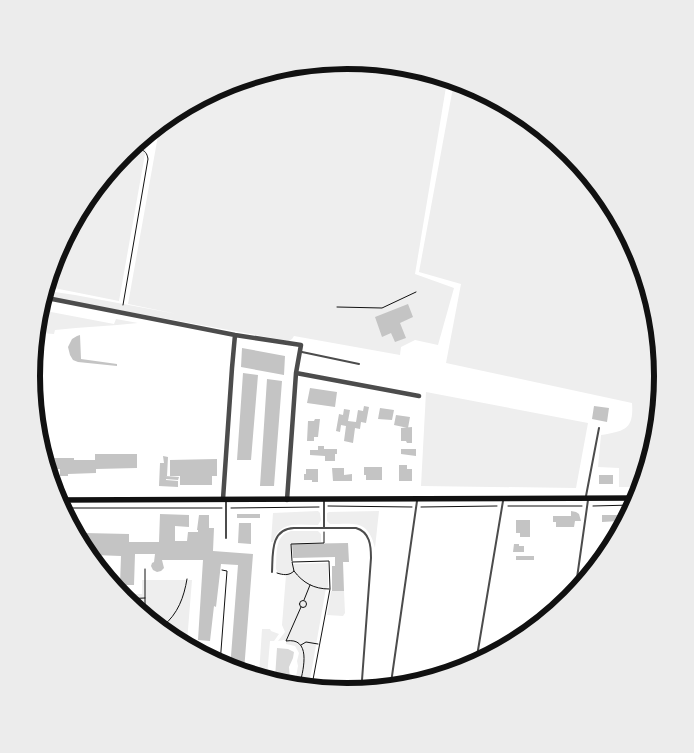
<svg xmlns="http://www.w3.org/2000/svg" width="694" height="753" viewBox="0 0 694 753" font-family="'Open Sans',sans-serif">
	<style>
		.green { fill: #eee }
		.water { fill: #d9d9d9 }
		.building { fill: #c4c4c4 }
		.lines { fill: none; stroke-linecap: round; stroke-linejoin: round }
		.path { stroke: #111; stroke-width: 1 }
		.service { stroke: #4c4c4c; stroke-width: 2 }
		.minor { stroke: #4c4c4c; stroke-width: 4.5 }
		.secondary { stroke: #111; stroke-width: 5.5 }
		.rim { fill: none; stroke: #111; stroke-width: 6 }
	</style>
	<rect width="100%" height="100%" fill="#fff"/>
	<!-- green -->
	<path class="green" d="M347 61 447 81 415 274 454 288 438 345 415 340 401 347 400 355 294 336 292 339 289 341 47 297 48 291 75 295 177 314 128 304 159 130 226 85Z
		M454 82 468 85 570 153 639 256 663 376 651 436 647 437 646 461 641 487H619V468L598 467 601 435C625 431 634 429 632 403L446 363 461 284 419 272Z
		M148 137 119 301 49 287 55 255 124 153Z
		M46 305 51 306V312L114 324 116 319 138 323C110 326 83 327 55 330L54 334 40 333Z
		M426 392 588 423 576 488 421 486Z
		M318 511 320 513 321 520 318 525C299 525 280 520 273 542H271L273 513Z
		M379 511 375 548C368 519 355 524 330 524L327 521V513L329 512Z
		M291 531H318L321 534V542L291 543V564L328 563V587L326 588 309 685 295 682 298 666 297 661 299 653 295 646 286 644V641L284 640 278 641 285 632 282 625 286 575 278 573 276 569C277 555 274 535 291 531Z
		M142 580H192L187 642 124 600 120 594H142Z
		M331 591H344L345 613 343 616 327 615Z
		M262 629H270L271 631 279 634 274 641H270L267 676 259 675Z"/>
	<!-- water -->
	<path class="water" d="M277 648 288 649 294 652 293 658 289 667 290 681 275 678Z"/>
	<!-- building -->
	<path class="building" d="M408 304 413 317 400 323 406 338 395 342 391 333 382 337 375 317Z
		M80 335 81 359 117 364V366L78 362 73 360 70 355 68 347 72 339 77 336Z
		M242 348 285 356 284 375 241 367Z
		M243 373 258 375 251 460H237Z
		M267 379 282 381 274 486H260Z
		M310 388 337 392 335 407 307 403Z
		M364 406 369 407 366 423 361 422 360 429 355 428 353 443 344 441 346 426 341 425 340 432 336 431 339 414 343 415 344 409 350 410 348 421 356 422 358 410 363 411Z
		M594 406 609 408 607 422 592 419Z
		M380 408 394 410 392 420 378 419Z
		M396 415 410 417 408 428 394 425Z
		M315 419H320L318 437H314V441H307L308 421H314Z
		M412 427V443H407L406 441H401V428Z
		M318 446H324V449H337V454H335V461H325V456L310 455V450H318Z
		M401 449H416V456L401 454Z
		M95 454H137V468L96 469V473L68 474V476H60V469H50L47 458H74V460H95Z
		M163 456 168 457 167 476H165L179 477 178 480 166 479V480L178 481V487L159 486 160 463H164Z
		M217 459V476H212V485H180V476H170V460Z
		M399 465H407V469H412V481H399Z
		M364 467H382V480H366V475H364Z
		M332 468H344V475L352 474V481H333Z
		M306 469H318V482H312V480H304V474H306Z
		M599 475H613V484H599Z
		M571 511 576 512 579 514 581 521H575L574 527H556V522H553V516H571Z
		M160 514 189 515V527L175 526V541H187L188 532H198V530H197L199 515H209V528H214L213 551 253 554 244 671 230 669 238 565 221 564 216 607 214 606 210 641 198 640 203 560H162L164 568 161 571 157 572 153 570 151 566 152 563 154 562 155 554H135L134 585H120L121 556 94 555 84 540V533L129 534V542H159Z
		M237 514H260V518H237Z
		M602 515H619V521L602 522Z
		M516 520H530V537H520V533H516Z
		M239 523H251V544L238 543Z
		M348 543 349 562H343L344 591H332V566H335V557L293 558 292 544Z
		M514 544H519V546H524V552H513Z
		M516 556H534V560H516Z"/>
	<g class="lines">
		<!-- path -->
		<path class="path" d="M123 305 148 159C146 147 139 150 129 150
			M337 307 382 308 416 292
			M328 506 412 507
			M508 506H582
			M593 506 633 505
			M421 507 497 506
			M63 508H222
			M231 508 319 507
			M292 561 291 544 324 543V532
			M107 570V575
			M294 571C303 583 314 589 329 589
			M277 573C283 575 289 576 294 571L292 562 329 561 330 589 312 685
			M123 599 145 598
			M304 600 310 585
			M299.5 604a3.5 3.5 0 1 1 7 0a3.5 3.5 0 1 1-7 0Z
			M145 614V569
			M163 626C178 614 184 597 187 579
			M301 645 306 642 318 644
			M220 664 227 571 222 570
			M300 683C304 668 311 637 286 641L301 607"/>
		<!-- service -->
		<path class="service" d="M302 352 359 364
			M586 496 599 428
			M324 501V528
			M226 538V500
			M272 572C273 554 270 529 294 528H356C370 532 371 546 371 558L362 680
			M575 592 588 500
			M476 662 503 501
			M391 683 417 501"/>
		<!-- minor -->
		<path class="minor" d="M47 298 235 335 301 345 296 373 287 500
			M296 373 419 396
			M223 499 232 368 235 335"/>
		<!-- secondary -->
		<path class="secondary" d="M57 500 638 498"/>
	</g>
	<!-- crop -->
	<path d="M0 0H694V753H0ZM40 376a307 307 0 1 1 614 0a307 307 0 1 1-614 0Z" fill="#ececec" fill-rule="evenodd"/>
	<path class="rim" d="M40 376a307 307 0 1 1 614 0a307 307 0 1 1-614 0Z"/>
</svg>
